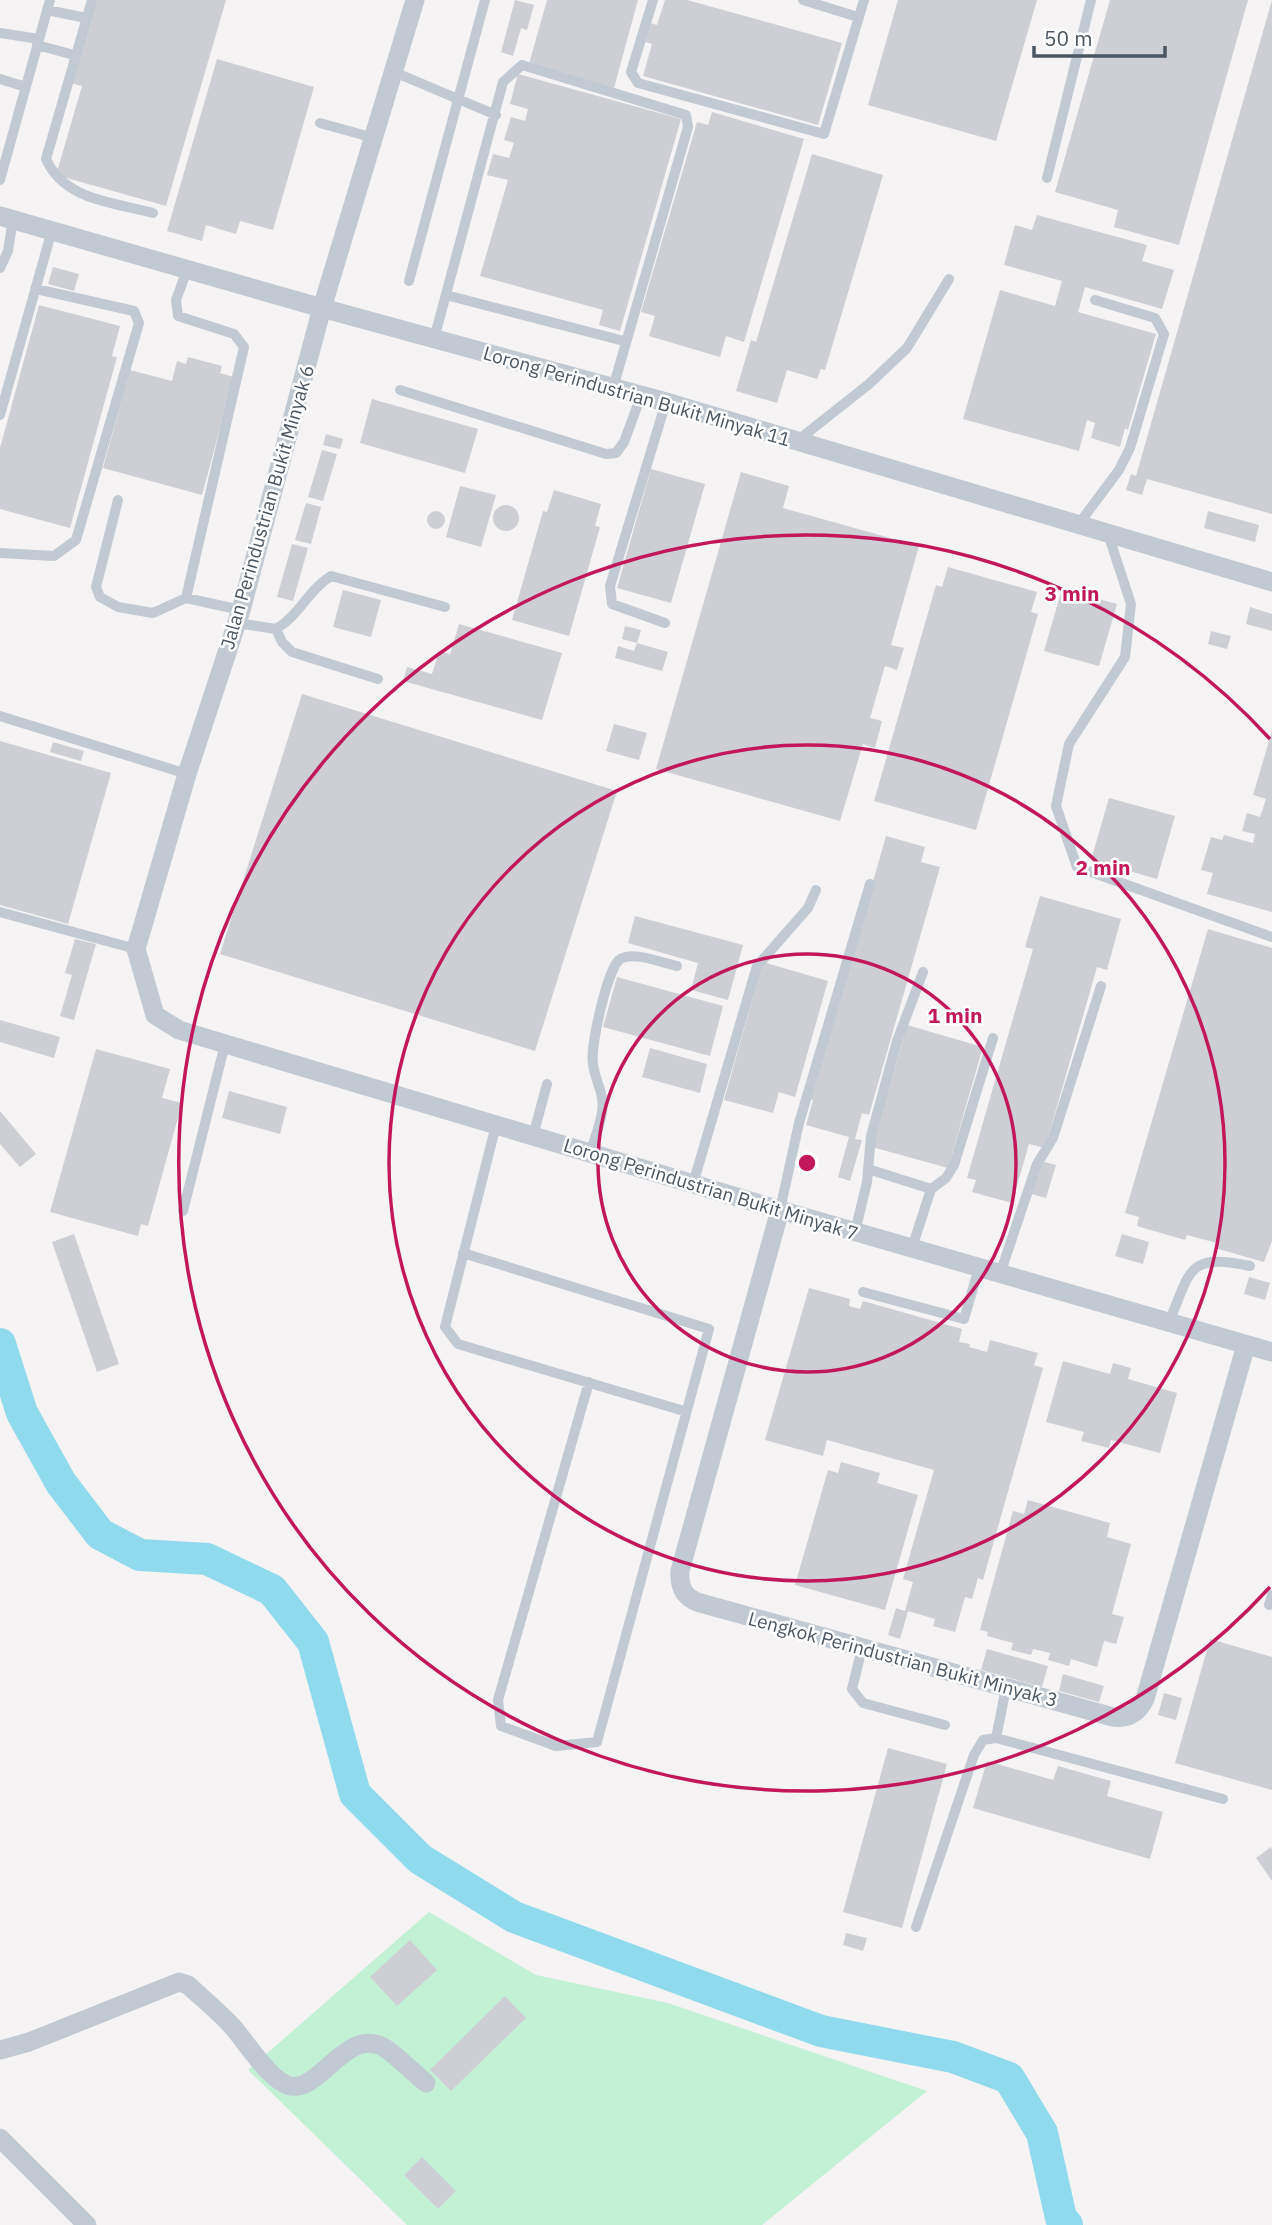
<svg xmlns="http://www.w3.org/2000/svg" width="1272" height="2225" viewBox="0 0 1272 2225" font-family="'IBM Plex Sans',sans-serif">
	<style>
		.green { fill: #c3f1d5 }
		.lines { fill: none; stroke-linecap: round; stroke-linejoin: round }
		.river { stroke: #90daee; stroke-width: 32 }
		.building { fill: #cdcfd5 }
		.service { stroke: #c1cad2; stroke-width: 10 }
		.minor { stroke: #c1cad2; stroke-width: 19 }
		.ring { fill: none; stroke: #c2185b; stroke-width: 3.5 }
		.labels { text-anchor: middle; stroke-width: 5; stroke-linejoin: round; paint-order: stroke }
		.street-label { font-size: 19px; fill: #4a5661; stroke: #fff }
		.centre { fill: #c2185b; stroke: #fff; stroke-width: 3.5 }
		.ring-label { font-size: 21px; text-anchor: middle; font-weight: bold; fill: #c2185b; stroke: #fff; stroke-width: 5; stroke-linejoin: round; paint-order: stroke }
	</style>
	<rect width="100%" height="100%" fill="#f5f3f3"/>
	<!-- green -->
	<path class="green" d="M429 1912 536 1975 668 2003 927 2091 762 2225H407L248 2070Z"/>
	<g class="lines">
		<!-- river -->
		<path class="river" d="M0 1344 22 1413 61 1483 100 1534 140 1555 207 1559 272 1590 313 1642 355 1794 420 1859 514 1917 821 2031 953 2057 1009 2078 1042 2133 1061 2218 1067 2225"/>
	</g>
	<!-- building -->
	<path class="building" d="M95 0H226L166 206 56 175 82 86 70 83Z
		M515 0 534 5 527 30 521 28 513 56 501 52Z
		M547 0H638L614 88 529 64Z
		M665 0H687L842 43 818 125 643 76 652 44 645 42 650 23 657 25Z
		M898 0H1037L996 141 868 105Z
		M1110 0H1248L1179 245 1114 227 1118 210 1055 192Z
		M1272 0V514L1147 479 1142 495 1126 490 1131 474 1136 476Z
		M217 59 314 87 273 230 240 221 236 234 206 225 202 241 167 231Z
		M518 74 681 119 620 331 599 325 603 310 480 276 508 180 487 175 493 154 509 158 514 143 504 140 511 117 525 121 528 109 510 104Z
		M712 112 804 139 744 342 726 336 720 357 649 336 655 316 641 312 697 122 708 125Z
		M812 154 883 175 825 370 821 369 817 379 787 370 777 403 736 391 751 340 756 342Z
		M1037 215 1147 245 1142 261 1174 270 1162 309 1085 287 1078 312 1156 334 1128 430 1125 428 1120 447 1091 438 1095 423 1087 420 1079 451 963 419 1000 290 1055 306 1062 281 1004 265 1015 225 1032 230Z
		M53 267 79 274 74 291 48 284Z
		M39 305 120 326 112 356 117 357 70 528 0 509V448Z
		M188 357 222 366 220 373 234 377 202 495 103 468 130 370 172 381 177 361 186 364Z
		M372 399 478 429 465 473 360 443Z
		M326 434 343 439 340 449 323 445Z
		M322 450 337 454 323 501 308 497Z
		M651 469 705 484 671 603 617 588Z
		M741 472 789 486 783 508 919 546 891 645 904 648 897 670 885 666 870 718 882 721 875 748 863 744 840 821 656 769Z
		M460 486 496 495 481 547 446 537Z
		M554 490 601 504 595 526 600 527 569 636 512 620 543 511 547 512Z
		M306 503 321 507 311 544 295 540Z
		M493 518a13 13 0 1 1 26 0a13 13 0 1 1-26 0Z
		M1208 511 1259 525 1255 542 1204 528Z
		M427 520a9 9 0 1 1 18 0a9 9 0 1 1-18 0Z
		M292 544 308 548 293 601 277 597Z
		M948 567 1037 592 1031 612 1038 614 976 830 874 801 936 585 942 587Z
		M1062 589 1117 604 1099 666 1044 651Z
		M343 590 381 600 371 637 333 627Z
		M1250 607 1272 614V631L1246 624Z
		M459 624 562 653 542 720 403 681 407 667 432 674 439 651 450 654Z
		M625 626 641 630 637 643 668 652 662 671 615 658 618 646 634 651 637 643 622 639Z
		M1211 631 1231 636 1227 649 1208 644Z
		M302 694 617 791 535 1051 220 954Z
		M614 724 647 733 639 760 606 751Z
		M1272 731V912L1207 894 1213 873 1201 870 1211 837 1222 840 1224 835 1253 843 1255 834 1242 831 1247 813 1260 817 1266 799 1253 795Z
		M0 741 111 773 68 924 0 905Z
		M53 742 84 751 81 761 50 752Z
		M1109 798 1175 816 1157 879 1091 860Z
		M886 836 925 847 921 862 940 867 869 1115 862 1113 855 1139 862 1140 850 1181 838 1177 849 1137 806 1125 813 1100 811 1099Z
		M1040 896 1121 919 1107 970 1097 967 1045 1148 1029 1144 1012 1203 972 1192 976 1180 967 1178 1033 949 1025 947Z
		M635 916 743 945 728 1000 691 990 698 963 628 943Z
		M1208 929 1272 948V1241L1264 1262 1215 1248 1217 1243 1187 1235 1185 1240 1137 1226 1139 1217 1125 1213Z
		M75 939 96 944 74 1020 60 1016 72 975 65 973Z
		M763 962 828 981 795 1097 779 1092 773 1113 724 1100Z
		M617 977 723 1006 710 1056 603 1027Z
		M0 1020 60 1037 54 1058 0 1042Z
		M907 1025 983 1047 948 1168 872 1147Z
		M650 1048 707 1064 700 1093 642 1077Z
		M96 1049 170 1069 162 1098 182 1103 148 1226 141 1224 138 1236 50 1212Z
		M229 1091 287 1107 280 1134 222 1118Z
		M0 1111 36 1154 20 1167 0 1144Z
		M1041 1161 1056 1165 1046 1198 1031 1194Z
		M74 1234 119 1364 97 1372 52 1242Z
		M1122 1234 1149 1242 1143 1264 1115 1256Z
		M1249 1277 1270 1283 1265 1300 1244 1294Z
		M809 1288 850 1299 849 1306 860 1309 863 1301 962 1329 959 1342 970 1344 969 1347 987 1352 990 1340 1038 1353 1034 1365 1043 1368 983 1580 978 1578 972 1599 965 1597 955 1632 933 1626 935 1619 908 1611 900 1639 888 1635 896 1608 905 1611 913 1582 903 1579 934 1470 827 1440 823 1456 765 1440Z
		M1063 1361 1110 1374 1113 1363 1131 1368 1128 1379 1177 1393 1160 1453 1111 1440 1109 1448 1081 1441 1084 1432 1046 1422Z
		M841 1462 880 1473 877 1483 918 1495 885 1610 795 1585 828 1470 838 1473Z
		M1028 1500 1110 1523 1107 1537 1131 1544 1112 1614 1124 1617 1116 1644 1104 1641 1097 1667 1071 1659 1069 1666 1048 1660 1050 1653 1033 1649 1031 1655 1011 1650 1013 1643 987 1636 988 1632 980 1630 1013 1511 1024 1514Z
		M1210 1639 1272 1657V1790L1175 1763Z
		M987 1649 1048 1666 1042 1687 981 1670Z
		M1063 1674 1104 1686 1099 1702 1059 1691Z
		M1164 1693 1182 1698 1176 1720 1158 1715Z
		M888 1748 947 1764 902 1928 843 1912Z
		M987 1761 1053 1780 1058 1766 1111 1781 1107 1796 1163 1812 1150 1859 973 1808Z
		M1271 1847 1272 1849V1881L1256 1858Z
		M846 1933 867 1938 863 1951 843 1945Z
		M410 1940 437 1970 397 2006 370 1977Z
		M505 1996 526 2018 451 2091 430 2070Z
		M422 2157 456 2191 438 2209 404 2175Z"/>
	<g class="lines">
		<!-- service -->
		<path class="service" d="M92 0 46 159C64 200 112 202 153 213
			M653 0 631 72 638 83 824 134 864 0
			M803 0 858 17
			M47 10 86 18
			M0 33 39 39
			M37 45 74 55
			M394 72 496 115
			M0 79 26 87
			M320 123 374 138
			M1047 178 1091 0
			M0 180 50 0
			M0 268 8 251 13 219
			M409 281 485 0
			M446 295 624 341
			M434 339 503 82 522 65 686 115 688 127 613 388
			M400 390 606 454 616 453 624 442 641 396
			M0 415 52 230
			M797 441 869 384 907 348 949 279
			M118 500 96 587 100 597 118 607 153 613 186 598 241 610
			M1078 525 1119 470 1130 448 1164 334 1155 318 1095 300
			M1108 534 1131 604 1125 657 1069 744 1056 806 1077 867 1272 937
			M0 553 54 556 76 540 139 323 134 311 36 289
			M186 598 244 347 234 334 178 316 176 300 187 270
			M237 623 276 629 282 642 292 652 378 679
			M665 623 612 604 610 586 666 402
			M276 629C300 615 308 590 331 576L445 607
			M0 716 187 774
			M0 912 136 949
			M496 1125 445 1327 458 1344 684 1411
			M533 1136 547 1084
			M590 1154C594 1140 600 1126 602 1112 605 1094 595 1081 593 1064 590 1047 607 971 619 960 631 950 663 963 677 966
			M868 1169 931 1189
			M693 1184 757 966 808 908 816 890
			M780 1210 799 1123 870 884
			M183 1211 225 1044
			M855 1232 867 1182 871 1136 897 1041 923 972
			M912 1248 931 1189 946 1178 954 1165 993 1038
			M463 1253 709 1329 597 1742 556 1746 501 1726 498 1700 589 1382
			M1000 1274 1037 1164 1053 1138 1101 986
			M863 1292 964 1319 979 1268
			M1169 1322C1191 1270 1187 1253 1250 1266
			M1269 1605 1272 1595
			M862 1648 852 1689 863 1703 945 1725
			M996 1738 1223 1799
			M916 1927 974 1755 983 1740 996 1738 1006 1688"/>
		<!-- minor -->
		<path class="minor" d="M415 0 322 308 241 610 187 774 136 949 155 1015 179 1030 780 1210 1272 1352
			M0 216 322 308 666 402 1272 582
			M780 1210 680 1571C679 1586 683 1596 697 1602L1113 1717C1128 1719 1138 1713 1145 1699L1246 1345
			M0 2050 29 2042 179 1982 188 1985C202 1998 218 2011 231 2025 245 2040 271 2083 291 2086 320 2092 348 2025 385 2048 399 2058 413 2072 426 2083
			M0 2138 87 2225"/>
	</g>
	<!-- distance rings -->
	<g class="ring">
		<circle cx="807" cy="1163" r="209"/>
		<circle cx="807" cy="1163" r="418"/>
		<path d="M1270 1587A628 628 0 1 1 1270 739"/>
	</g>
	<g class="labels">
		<!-- street labels -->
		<g class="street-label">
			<text transform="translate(637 396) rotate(16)" y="7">Lorong Perindustrian Bukit Minyak 11</text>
			<text transform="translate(267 507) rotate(-74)" y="7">Jalan Perindustrian Bukit Minyak 6</text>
			<text transform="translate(711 1189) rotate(17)" y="7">Lorong Perindustrian Bukit Minyak 7</text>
			<text transform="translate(903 1659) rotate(15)" y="7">Lengkok Perindustrian Bukit Minyak 3</text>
		</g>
	</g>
	<circle cx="807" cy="1163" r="10" class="centre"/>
	<g class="ring-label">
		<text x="1072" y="601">3 min</text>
		<text x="1103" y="875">2 min</text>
		<text x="955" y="1023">1 min</text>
	</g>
	<!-- scale -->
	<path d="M1034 46v10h131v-10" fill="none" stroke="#4a5661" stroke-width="3.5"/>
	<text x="1044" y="46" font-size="21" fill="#4a5661" stroke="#ffffff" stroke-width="5" paint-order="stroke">50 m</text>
</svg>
